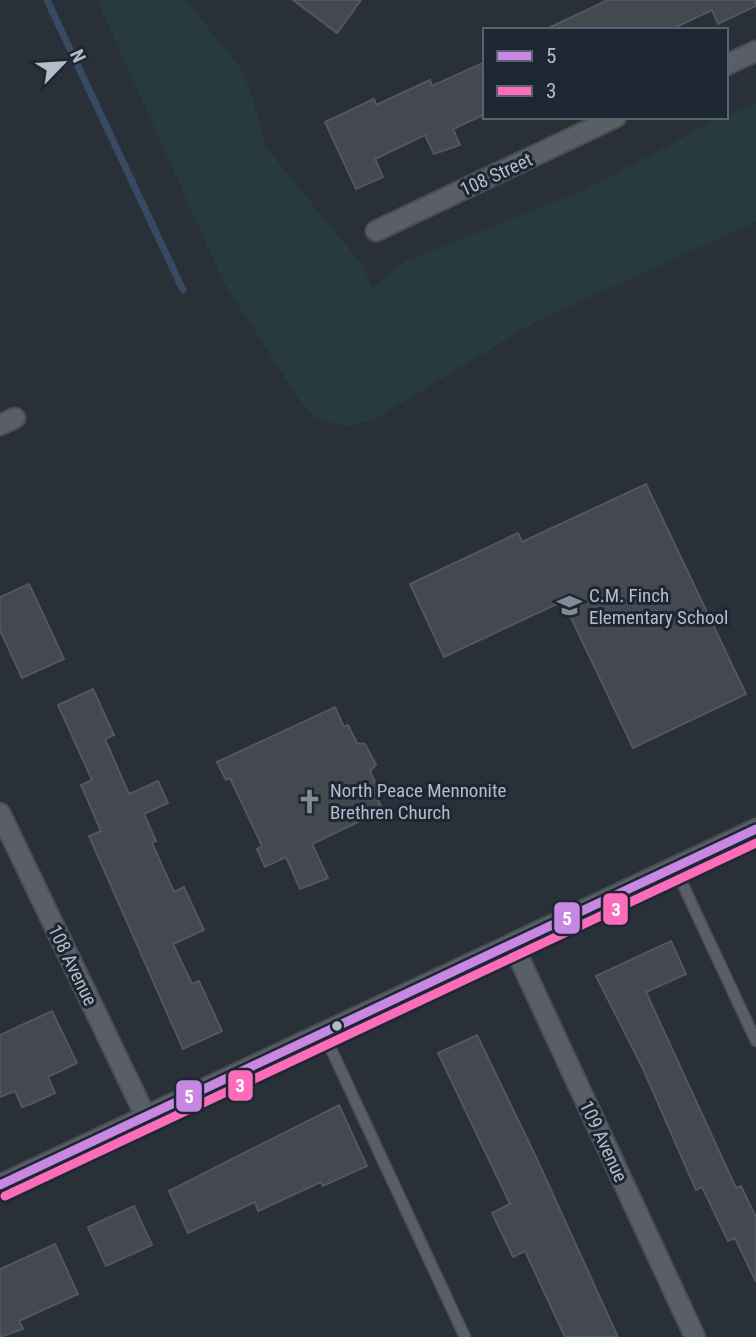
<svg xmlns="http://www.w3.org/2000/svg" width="756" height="1337" viewBox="0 0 756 1337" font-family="'Roboto Condensed',sans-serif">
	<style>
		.green { fill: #273a3e }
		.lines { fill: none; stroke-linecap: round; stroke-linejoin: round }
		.stream { stroke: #384963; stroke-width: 7 }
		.building { fill: #444950; stroke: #52575f; stroke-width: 2 }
		.lane-casing { stroke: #484c53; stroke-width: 13 }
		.street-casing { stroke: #484c53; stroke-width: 23 }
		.lane { stroke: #5a5e66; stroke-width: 10 }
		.street { stroke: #5a5e66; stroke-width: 19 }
		.bus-1-casing { stroke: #1d2633; stroke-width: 14 }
		.bus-2-casing { stroke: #1d2633; stroke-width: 14 }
		.bus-1 { stroke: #c787e3; stroke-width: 9 }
		.bus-2 { stroke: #fb6dba; stroke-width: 9 }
		.bus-dot { fill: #b4bcc9; stroke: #1d2633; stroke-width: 2.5 }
		.labels { text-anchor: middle; stroke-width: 6; stroke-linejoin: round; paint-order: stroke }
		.street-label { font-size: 19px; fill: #b4bcc9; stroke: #1d2633 }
		.poi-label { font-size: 19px; fill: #b4bcc9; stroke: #1d2633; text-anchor: start }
		.line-badge { stroke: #1d2633; stroke-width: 2.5 }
		.badge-label { font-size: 19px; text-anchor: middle; font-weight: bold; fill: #fff }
	</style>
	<rect width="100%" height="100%" fill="#2a3038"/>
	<!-- green -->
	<path class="green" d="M97 0H186L239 66 251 92 265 146 363 266 372 288 405 261 587 189 712 122 756 103V222L537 321 373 420 347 427 315 418 298 398 224 283Z"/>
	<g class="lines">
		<!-- stream -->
		<path class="stream" d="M47 0 183 290"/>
	</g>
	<!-- building -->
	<path class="building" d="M293 0H361L337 33Z
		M608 0H756V6L718 24 712 10 670 30H544Z
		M485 62V114L453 129 460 145 434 154 425 135 375 159 383 177 356 189 325 122 374 99 376 105 430 80 432 86Z
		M646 484 746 694 633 748 563 601 444 657 410 584 518 533 522 542Z
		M29 584 64 659 22 678 0 630V597Z
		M93 689 114 735 105 739 129 794 158 781 168 803 144 814 156 841 152 843 174 892 184 887 204 930 173 944 192 984 199 981 222 1031 183 1049 89 836 101 831 81 785 92 780 58 705Z
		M335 707 344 727 348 725 357 743 365 744 376 765 370 771 378 789 374 791 383 810 312 844 328 878 300 889 286 857 265 867 257 849 262 846 230 778 226 780 217 762Z
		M671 941 686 974 646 992 736 1188 741 1186 756 1217V1282L735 1238 728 1241 702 1187 696 1190 643 1069 596 976Z
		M52 1011 77 1063 48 1077 55 1093 31 1104 22 1107 15 1091 0 1097V1035Z
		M477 1035 536 1157 618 1337H565L525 1251 513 1257 492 1213 510 1204 438 1053Z
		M339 1105 367 1166 323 1186 321 1182 258 1211 255 1202 188 1233 169 1191Z
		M134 1206 152 1245 106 1266 88 1227Z
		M55 1244 78 1294 19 1321 23 1329 0 1337V1269Z"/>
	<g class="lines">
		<defs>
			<path id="lane" d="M675 868 756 1041
				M324 1034 465 1337"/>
			<path id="street" d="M726 65 756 51
				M376 231 616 117
				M0 425 15 418
				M0 813 146 1117
				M513 945 695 1337
				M0 1185 756 829"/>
		</defs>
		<!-- lane casing -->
		<use href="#lane" class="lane-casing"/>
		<!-- street casing -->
		<use href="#street" class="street-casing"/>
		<!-- lane -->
		<use href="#lane" class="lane"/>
		<!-- street -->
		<use href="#street" class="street"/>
		<defs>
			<path id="bus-1" d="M0 1185 756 829"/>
			<path id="bus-2" d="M5 1196 756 843"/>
		</defs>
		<!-- bus-1 casing -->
		<use href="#bus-1" class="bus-1-casing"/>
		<!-- bus-2 casing -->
		<use href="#bus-2" class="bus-2-casing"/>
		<!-- bus-1 -->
		<use href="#bus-1" class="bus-1"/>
		<!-- bus-2 -->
		<use href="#bus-2" class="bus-2"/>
	</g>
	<!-- icons -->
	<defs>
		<symbol id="school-bare" viewBox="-9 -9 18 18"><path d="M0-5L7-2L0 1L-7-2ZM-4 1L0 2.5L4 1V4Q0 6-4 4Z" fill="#848b96" stroke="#1d2633" stroke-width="2.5" paint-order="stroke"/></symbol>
		<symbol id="church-bare" viewBox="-9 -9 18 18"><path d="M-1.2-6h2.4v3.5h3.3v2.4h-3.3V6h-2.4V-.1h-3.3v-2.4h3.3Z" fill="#848b96" stroke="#1d2633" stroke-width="2.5" paint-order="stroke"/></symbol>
	</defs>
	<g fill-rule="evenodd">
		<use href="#school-bare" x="552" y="588" width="35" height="35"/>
		<use href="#church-bare" x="292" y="784" width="35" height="35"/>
	</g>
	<!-- markers -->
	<circle class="bus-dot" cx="337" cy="1026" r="6"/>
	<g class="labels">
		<!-- street labels -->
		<g class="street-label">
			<text transform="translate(496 174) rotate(-25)" y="7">108 Street</text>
			<text transform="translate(73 965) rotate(64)" y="7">108 Avenue</text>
			<text transform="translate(604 1141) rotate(65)" y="7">109 Avenue</text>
		</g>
		<!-- poi labels -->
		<g class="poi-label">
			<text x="589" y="602">C.M. Finch<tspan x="589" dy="22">Elementary School</tspan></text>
			<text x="330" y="797">North Peace Mennonite<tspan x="330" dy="22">Brethren Church</tspan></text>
		</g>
	</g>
	<g class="line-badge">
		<rect x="602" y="892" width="27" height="34" rx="7" fill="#fb6dba"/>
		<rect x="553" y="901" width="28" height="34" rx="7" fill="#c787e3"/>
		<rect x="227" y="1069" width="27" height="33" rx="7" fill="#fb6dba"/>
		<rect x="175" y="1079" width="28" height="34" rx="7" fill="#c787e3"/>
	</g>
	<g class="badge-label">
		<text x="616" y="916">3</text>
		<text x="567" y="925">5</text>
		<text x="240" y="1092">3</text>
		<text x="189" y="1103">5</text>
	</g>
	<!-- legend -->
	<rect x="483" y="28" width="245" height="91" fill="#1d2633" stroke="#59626f" stroke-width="2"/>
	<rect x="497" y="51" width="35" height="10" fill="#c787e3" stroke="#59626f" stroke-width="2"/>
	<text x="546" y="63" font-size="21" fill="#b4bcc9">5</text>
	<rect x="497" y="86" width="35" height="10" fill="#fb6dba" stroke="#59626f" stroke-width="2"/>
	<text x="546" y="98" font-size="21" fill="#b4bcc9">3</text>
	<!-- north arrow -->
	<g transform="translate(63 63) rotate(65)" stroke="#1d2633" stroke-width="5" paint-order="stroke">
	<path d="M0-5L12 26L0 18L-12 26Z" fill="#b4bcc9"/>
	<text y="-10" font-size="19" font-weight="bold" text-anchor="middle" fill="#b4bcc9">N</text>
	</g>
</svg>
